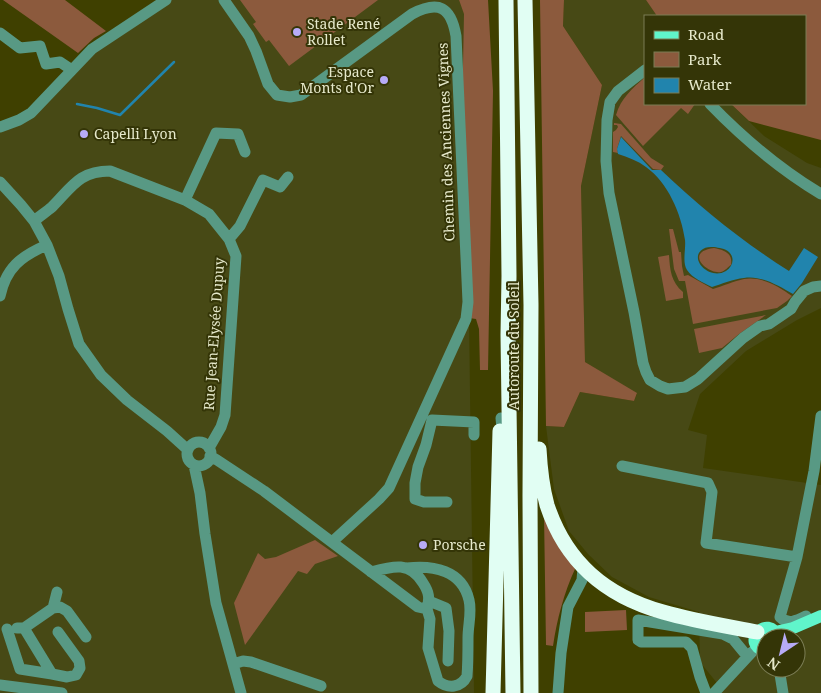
<svg xmlns="http://www.w3.org/2000/svg" width="821" height="693" viewBox="0 0 821 693" font-family="'Noto Serif',serif">
	<style>
		.built { fill: #474915; fill-rule: evenodd }
		.green { fill: #8c5a3d }
		.water { fill: #2184ad; fill-rule: evenodd }
		.lines { fill: none; stroke-linecap: round; stroke-linejoin: round }
		.stream { stroke: #2184ad; stroke-width: 2.5 }
		.minor { stroke: #589984; stroke-width: 11 }
		.major { stroke: #60f5cb; stroke-width: 12 }
		.highway { stroke: #e1fef3; stroke-width: 15 }
		.poi-dot { fill: #b7abf7; stroke: #343507; stroke-width: 2 }
		.labels { text-anchor: middle; stroke-width: 4; stroke-linejoin: round; paint-order: stroke }
		.poi-label { font-size: 14px; fill: #e6e9cb; stroke: #343507; text-anchor: start }
		.street-label { font-size: 14px; fill: #e6e9cb; stroke: #343507 }
	</style>
	<rect width="100%" height="100%" fill="#3f4000"/>
	<!-- built -->
	<path class="built" d="M171 0H459L464 13 469 318 474 693H0V126L23 121 101 45Z
		M564 0H646L657 16H645V104H731L764 136 807 163 821 168V308L797 320 746 351 700 394 688 430 707 435 703 468 821 485V693H710L717 683 700 662 699 612 649 597 612 577 588 554 569 531 554 489 546 426 564 427 580 392 634 401 637 394 585 362 581 186 602 85 563 26ZM766 638H796V668H766Z"/>
	<!-- green -->
	<path class="green" d="M3 0H65L106 31 94 38 78 53Z
		M240 0H378L289 66 269 40 266 42 253 24 256 22Z
		M459 0H488L493 91 488 370H480L479 329 476 319 469 318 462 117 464 14Z
		M540 0H564L563 26 602 85 581 186 585 362 637 393 634 401 580 392 564 427 546 426Z
		M646 0H821V140L749 121 731 104H805V16H657Z
		M645 77V104H695L688 114 681 108 643 146 616 115C621 98 632 89 645 77Z
		M614 123 621 124 651 158 664 166 661 170 653 169 621 136 617 149 618 153 613 152V132L616 130 618 127 617 125H614Z
		M669 229H673L679 252H681L682 266 684 276 688 275 713 289C723 286 734 281 744 279 761 276 778 286 792 296L787 301 777 308 693 324 685 281H679L674 269Z
		M714 248C724 250 733 253 731 265 728 267 725 271 721 272 708 275 683 252 714 248Z
		M669 255C670 270 671 282 683 292V298L666 301 658 257Z
		M766 315 739 334 722 348 699 353 694 329Z
		M544 514 575 569C564 593 557 619 553 646L546 645Z
		M315 540 338 556 315 564 307 574 298 571 245 645 234 603 258 553 265 559 276 557Z
		M626 610 627 630 585 632V612Z"/>
	<!-- water -->
	<path class="water" d="M621 137 652 170H661C701 208 743 242 789 271L804 248 818 257 802 283 793 294C779 286 761 275 744 278 733 279 722 284 712 287 704 283 692 278 687 270 682 262 686 249 685 240 681 213 668 183 646 167 638 161 628 157 618 154L617 149ZM714 247C719 248 725 248 729 252 735 258 733 266 726 271 709 281 688 258 703 249 706 247 710 247 714 247Z"/>
	<g class="lines">
		<!-- stream -->
		<path class="stream" d="M77 104 97 108 120 115 174 62"/>
		<!-- minor -->
		<path class="minor" d="M224 0 249 36 256 51 268 84 277 95 290 97 301 95 412 14C439 0 451 7 456 36L468 302 466 319 389 488 379 499 332 542
			M0 33 20 48 40 46 46 64 60 62 72 70
			M645 70 618 91 610 102 607 120 606 161 609 193 634 312 643 363 646 372 650 380 660 386 668 389 685 387 698 379 743 338 760 326 769 324 791 309 795 302 804 291 813 287 821 286
			M710 104C742 137 781 170 821 194
			M0 127 19 120 31 113 92 49 166 0
			M0 182 21 205 34 221 47 245 59 276 68 309 79 344 101 375 127 400 167 431 188 450
			M185 200 216 133 238 134 245 152
			M34 221C40 216 46 212 52 207 72 187 79 171 110 171L185 200 209 214 229 239 236 256 225 415 221 427 209 448
			M229 239 240 226 263 180 280 187 288 177
			M0 296C6 268 21 256 47 245
			M501 418 503 439
			M187 454a12 12 0 1 1 24 0a12 12 0 1 1-24 0Z
			M210 456 217 460 264 491 418 607 427 609C430 598 429 592 423 583 410 561 393 566 371 572
			M194 465 200 493 205 534 216 603 241 693
			M622 466 708 483 712 492 706 543 797 557
			M447 502H424L415 499V483L418 467 426 445 432 420 474 422V435
			M407 568C433 565 462 570 469 600 472 612 468 625 468 638 468 651 468 664 467 676 461 688 448 689 438 681L428 648 430 619 427 609
			M429 601 446 608 449 631 448 661
			M53 608 57 592
			M806 616C796 621 788 625 780 617L797 557 814 471 821 416
			M17 628H24L53 608 60 607 67 611 86 637
			M7 629 20 669 52 674 24 628
			M233 664 243 661 251 662 321 686
			M779 668 783 693
			M52 674 67 677 76 675 80 668 79 661 58 632
			M0 685 62 693
			M558 693 561 653 568 607 582 580 583 568
			M706 693 700 677 692 648 686 642H641L638 640V620L723 634 733 639 747 656
			M714 693 752 652"/>
		<!-- major -->
		<path class="major" d="M775 632 793 628 821 616
			M766 651C738 645 769 611 778 638"/>
		<!-- highway -->
		<path class="highway" d="M506 0 509 276 508 335 513 693
			M525 0 531 305 530 495 531 693
			M539 449C540 468 542 487 547 505 566 563 606 596 663 612 694 621 726 626 757 632
			M493 693 500 431"/>
	</g>
	<!-- markers -->
	<g class="poi-dot">
		<circle cx="297" cy="32" r="5"/>
		<circle cx="384" cy="80" r="5"/>
		<circle cx="84" cy="134" r="5"/>
		<circle cx="423" cy="545" r="5"/>
	</g>
	<g class="labels">
		<!-- poi labels -->
		<g class="poi-label">
			<text x="307" y="29">Stade René<tspan x="307" dy="16">Rollet</tspan></text>
			<text x="374" y="77" text-anchor="end">Espace<tspan x="374" dy="16">Monts d'Or</tspan></text>
			<text x="94" y="139">Capelli Lyon</text>
			<text x="433" y="550">Porsche</text>
		</g>
		<!-- street labels -->
		<g class="street-label">
			<text transform="translate(446 142) rotate(-92)" y="5">Chemin des Anciennes Vignes</text>
			<text transform="translate(214 334) rotate(-86)" y="5">Rue Jean-Elysée Dupuy</text>
			<text transform="translate(514 346) rotate(-90)" y="5">Autoroute du Soleil</text>
		</g>
	</g>
	<!-- legend -->
	<rect x="644" y="15" width="162" height="90" fill="#343507" stroke="#7b7d55"/>
	<rect x="654" y="31" width="25" height="8" fill="#60f5cb" stroke="#7b7d55"/>
	<text x="688" y="40" font-size="15" fill="#e6e9cb">Road</text>
	<rect x="654" y="52" width="25" height="15" fill="#8c5a3d" stroke="#7b7d55"/>
	<text x="688" y="65" font-size="15" fill="#e6e9cb">Park</text>
	<rect x="654" y="78" width="25" height="15" fill="#2184ad" stroke="#7b7d55"/>
	<text x="688" y="90" font-size="15" fill="#e6e9cb">Water</text>
	<!-- north arrow -->
	<g transform="translate(781 653) rotate(215)"><circle r="24" fill="#343507" stroke="#7b7d55"/>
	<path d="M0-4L9 19L0 12L-9 19Z" fill="#b7abf7"/>
	<text y="-8" font-size="14" font-weight="bold" text-anchor="middle" fill="#e6e9cb">N</text>
	</g>
</svg>
